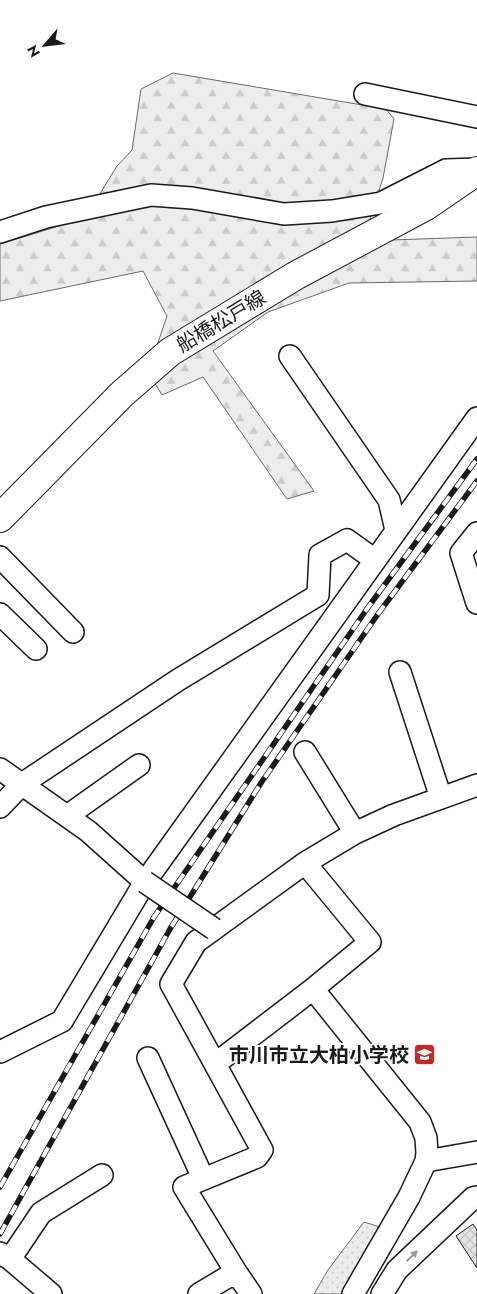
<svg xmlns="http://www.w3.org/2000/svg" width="477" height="1294" viewBox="0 0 477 1294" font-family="Jost,'Noto Sans JP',sans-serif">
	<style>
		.forest { fill: url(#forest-firs); stroke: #6a6a6a }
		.park { fill: url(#park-dots); stroke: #6a6a6a }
		.building { fill: url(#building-cross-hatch); stroke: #1a1a1a }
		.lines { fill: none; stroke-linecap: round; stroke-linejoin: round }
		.minor-casing { stroke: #1a1a1a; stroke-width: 24 }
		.major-casing { stroke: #1a1a1a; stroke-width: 30 }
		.minor { stroke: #fff; stroke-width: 21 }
		.major { stroke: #fff; stroke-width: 28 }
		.rail-casing { stroke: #1a1a1a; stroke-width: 5.5 }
		.rail { stroke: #fff; stroke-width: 4; stroke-dasharray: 11; stroke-linecap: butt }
		.minor-bridge-casing { stroke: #1a1a1a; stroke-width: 24; stroke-linecap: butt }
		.minor-bridge { stroke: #fff; stroke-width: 21 }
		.oneway { fill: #989898 }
		.labels { text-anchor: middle; stroke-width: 4; stroke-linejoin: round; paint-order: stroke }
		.street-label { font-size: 20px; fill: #1a1a1a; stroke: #fff }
		.poi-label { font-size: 20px; font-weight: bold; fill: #1a1a1a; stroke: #fff; text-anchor: end }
	</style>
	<defs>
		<pattern id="forest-firs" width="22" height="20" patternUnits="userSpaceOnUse" patternTransform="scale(1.25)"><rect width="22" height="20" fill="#ededed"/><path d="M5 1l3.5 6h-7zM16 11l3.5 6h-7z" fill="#cbcbcb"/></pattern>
		<pattern id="park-dots" width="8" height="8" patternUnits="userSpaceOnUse" patternTransform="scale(1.25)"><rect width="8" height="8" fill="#ededed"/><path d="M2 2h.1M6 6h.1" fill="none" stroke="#cbcbcb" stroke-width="1.8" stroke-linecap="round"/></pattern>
		<pattern id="building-cross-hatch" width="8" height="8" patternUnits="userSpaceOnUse" patternTransform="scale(1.25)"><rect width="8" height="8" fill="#e6e6e6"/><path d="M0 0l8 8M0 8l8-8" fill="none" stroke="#c5c5c5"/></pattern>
	</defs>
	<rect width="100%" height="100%" fill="#fff"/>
	<!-- forest -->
	<path class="forest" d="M173 73 386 109 394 119 383 178 369 222 391 240 477 237V281L349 283 268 312 213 351 314 491 287 499 203 377 162 395 148 372 167 316 143 271 0 301V244L85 218 117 166 132 150 141 89Z"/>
	<!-- park -->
	<path class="park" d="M364 1222 383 1228 343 1294H314L328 1270Z"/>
	<!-- building -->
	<path class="building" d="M473 1224 477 1230V1268L456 1236Z"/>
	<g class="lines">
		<defs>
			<path id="minor" d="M365 94 477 117
				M0 232 46 217 151 195 192 198 284 214 332 211 381 203 446 170 477 169
				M290 356 389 500 396 530
				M477 533 461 553 477 603
				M0 557 73 632
				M0 614 36 649
				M400 672 441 798
				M305 752 355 833
				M0 769 88 831 145 882
				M0 807 22 784 178 680 318 595 320 555 347 540 375 560
				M67 816 139 765
				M305 863 370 942 313 989
				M0 1052 62 1021 145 882 477 418
				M148 1058 203 1178
				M215 1064 262 1150 257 1157 184 1187 236 1272 251 1294
				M426 1161 477 1152
				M0 1253 10 1259 51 1294
				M10 1259 41 1213 102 1175
				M199 1294 236 1272
				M353 1294 409 1197 426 1161 427 1153 426 1138 420 1122 313 989 215 1064 171 984 196 942 305 863 355 833 394 815 477 785
				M382 1294 397 1270 473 1198 477 1197"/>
			<path id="major" d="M0 518 122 394 170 352 295 276 426 206 477 171"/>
		</defs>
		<!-- minor casing -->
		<use href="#minor" class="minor-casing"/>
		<!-- major casing -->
		<use href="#major" class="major-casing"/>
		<!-- minor -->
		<use href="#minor" class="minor"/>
		<!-- major -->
		<use href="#major" class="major"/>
		<defs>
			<path id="rail" d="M0 1187 154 917 369 606 477 459
				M0 1234 170 929 261 783 378 614 477 481"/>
		</defs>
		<!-- rail casing -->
		<use href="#rail" class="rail-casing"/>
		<!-- rail -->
		<use href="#rail" class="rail"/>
		<defs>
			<path id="minor-bridge" d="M145 882 214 929"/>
		</defs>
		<!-- minor-bridge casing -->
		<use href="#minor-bridge" class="minor-bridge-casing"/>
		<!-- minor-bridge -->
		<use href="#minor-bridge" class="minor-bridge"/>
	</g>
	<!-- one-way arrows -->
	<defs><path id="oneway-solid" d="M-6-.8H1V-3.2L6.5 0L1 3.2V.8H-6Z" transform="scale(1.25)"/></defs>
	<use class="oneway" href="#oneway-solid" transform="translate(412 1256) rotate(-44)"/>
	<!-- icons -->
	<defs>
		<symbol id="school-square" viewBox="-11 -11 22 22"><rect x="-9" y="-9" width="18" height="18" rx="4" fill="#c62828" stroke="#fff"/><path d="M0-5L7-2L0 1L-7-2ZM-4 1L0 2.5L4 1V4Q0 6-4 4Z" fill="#fff"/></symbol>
	</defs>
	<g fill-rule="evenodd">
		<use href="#school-square" x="412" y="1042" width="25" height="25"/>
	</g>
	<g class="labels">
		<!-- street labels -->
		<g class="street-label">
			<text transform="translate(221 321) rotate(-31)" y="7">船橋松戸線</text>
		</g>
		<!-- poi labels -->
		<g class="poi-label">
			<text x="409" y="1062">市川市立大柏小学校</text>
		</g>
	</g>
	<!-- north arrow -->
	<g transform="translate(45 45) rotate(242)" stroke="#ffffff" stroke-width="4" paint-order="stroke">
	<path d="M0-4L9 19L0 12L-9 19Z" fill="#1a1a1a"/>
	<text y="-8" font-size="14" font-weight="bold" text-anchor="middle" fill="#1a1a1a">N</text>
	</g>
</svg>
